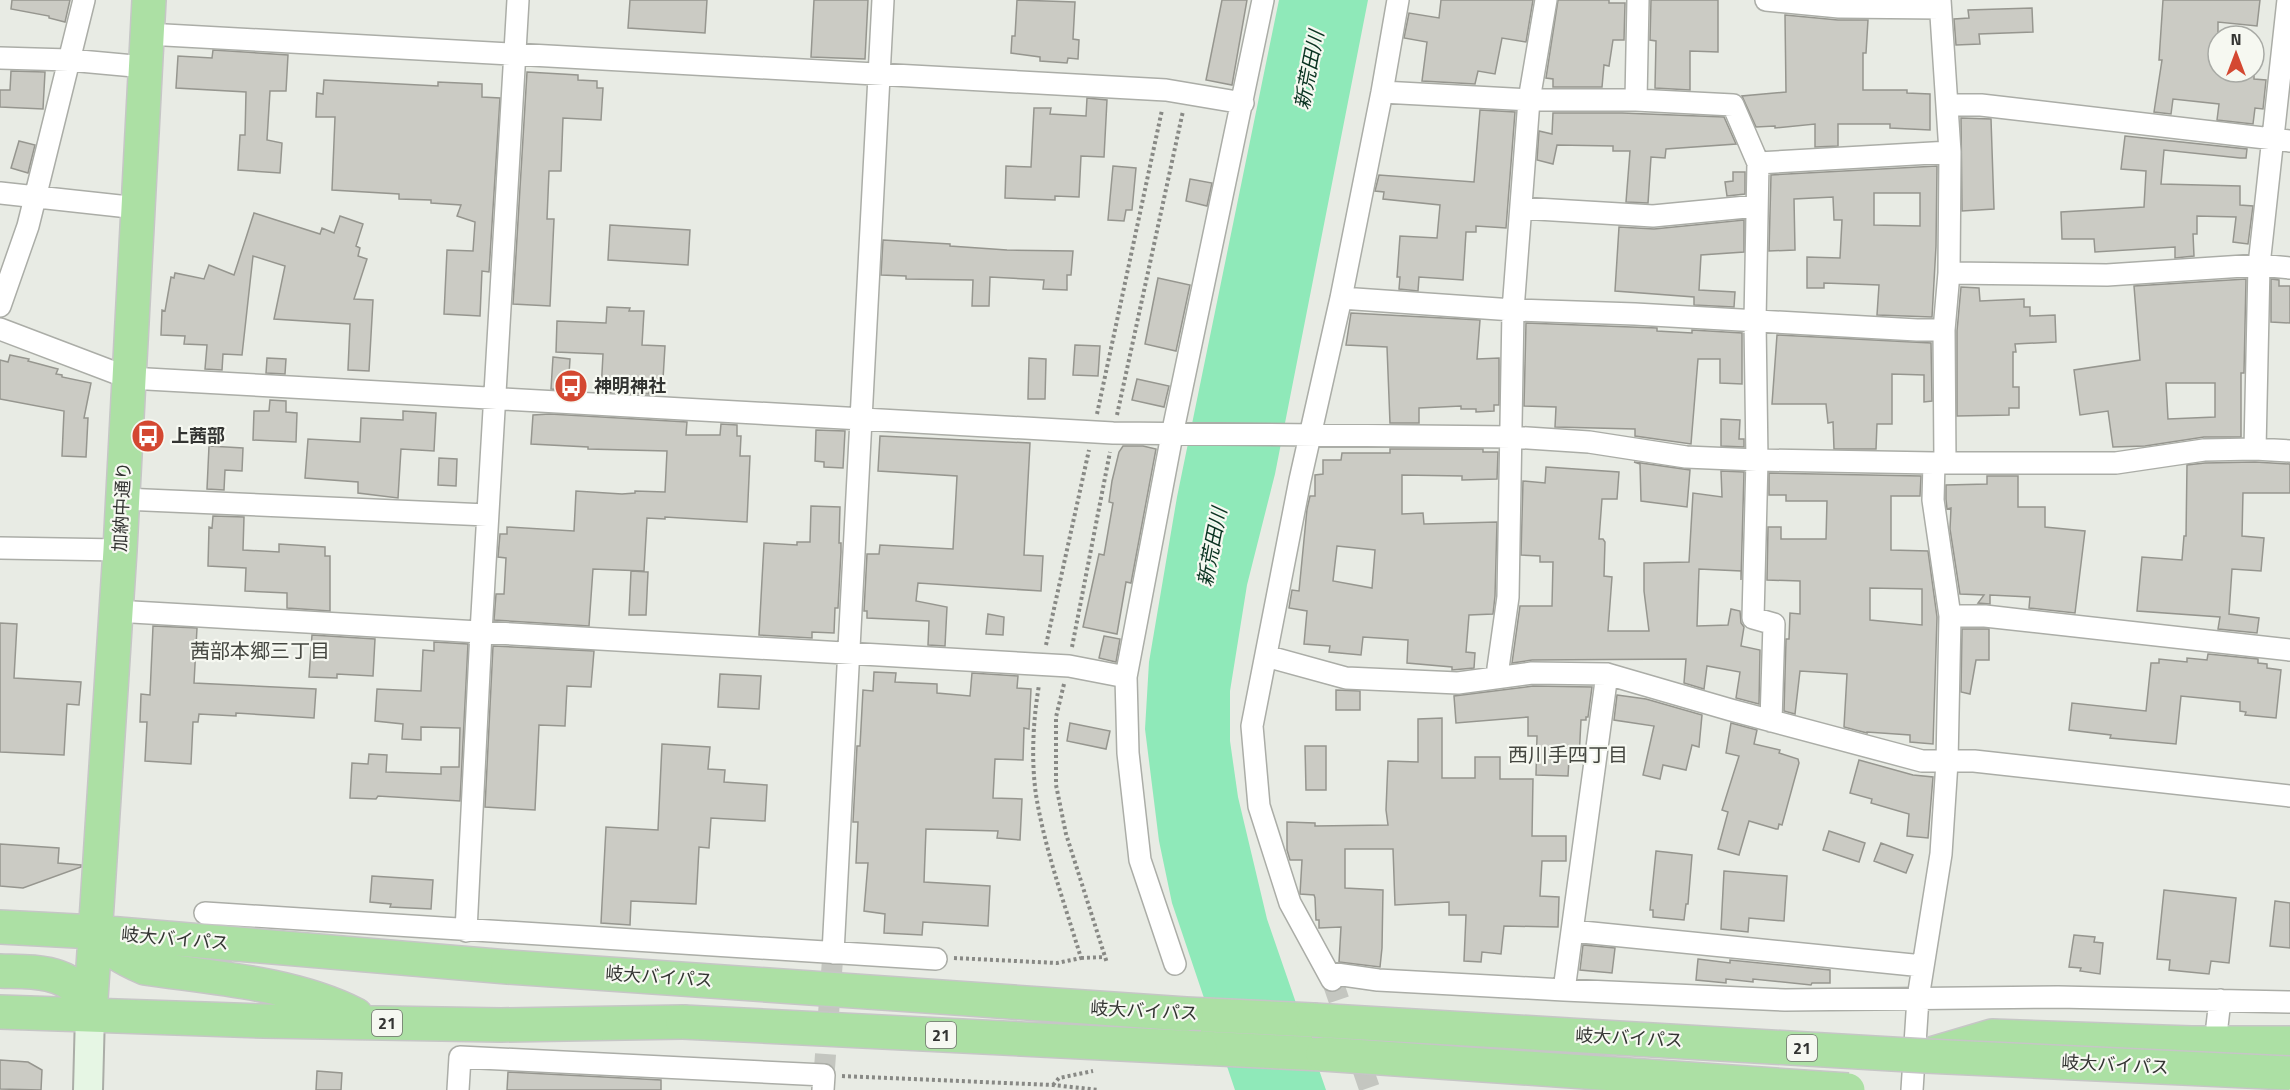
<svg xmlns="http://www.w3.org/2000/svg" width="2290" height="1090" viewBox="0 0 2290 1090" font-family="'Titillium Web','Noto Sans JP',sans-serif">
	<style>
		.water { fill: #8fe9b9 }
		.building { fill: #cbcbc4; stroke: #96968f; stroke-width: 1.5; fill-rule: evenodd }
		.lines { fill: none; stroke-linecap: round; stroke-linejoin: round }
		.street-tunnel { stroke: #c4c6c0; stroke-width: 21; stroke-dasharray: 21 10; stroke-linecap: butt }
		.street-casing { stroke: #abada7; stroke-width: 24 }
		.secondary-casing { stroke: #abada7; stroke-width: 32 }
		.highway-casing { stroke: #c6c6c6; stroke-width: 36 }
		.path { stroke: #888985; stroke-width: 4; stroke-dasharray: 3 3; stroke-linecap: butt }
		.street { stroke: #fff; stroke-width: 21 }
		.secondary { stroke: #e6f6e4; stroke-width: 28 }
		.highway { stroke: #ace0a4; stroke-width: 33 }
		.highway-bridge-casing { stroke: #c6c6c6; stroke-width: 36; stroke-linecap: butt }
		.highway-bridge { stroke: #ace0a4; stroke-width: 33 }
		.labels { text-anchor: middle; stroke-width: 4.5; stroke-linejoin: round; paint-order: stroke }
		.shield { fill: #f6f8f1; stroke: #6e6f6b; stroke-width: 1.5 }
		.shield-label { font-size: 16px; font-weight: bold; fill: #333432 }
		.poi-label { font-size: 18px; font-weight: bold; fill: #333432; stroke: #f6f8f1; text-anchor: start }
		.street-label { font-size: 18px; fill: #333432; stroke: #f6f8f1 }
		.water-label { font-size: 20px; font-style: italic; fill: #0a3321; stroke: #f6f8f1 }
		.neighbourhood-label { font-size: 20px; fill: #454741; stroke: #f6f8f1 }
	</style>
	<rect width="100%" height="100%" fill="#e8ebe4"/>
	<!-- water -->
	<path class="water" d="M1279 0H1368L1275 474 1247 585 1230 691V741L1238 797 1267 919 1326 1090H1235L1172 903 1159 841 1145 729 1149 662 1177 497Z"/>
	<!-- building -->
	<path class="building" d="M12 0H70L65 22 49 18V16L11 9Z
		M630 0H707L705 33 628 28Z
		M814 0H868L865 59 811 57Z
		M1017 0 1075 2 1073 39 1079 40 1078 59 1068 58 1067 63 1040 61V57L1011 53 1012 36H1015Z
		M1222 0H1247L1232 85 1206 80Z
		M1441 0H1533L1526 42 1502 38 1495 74 1478 71 1475 84 1422 81 1427 42 1404 38 1409 13 1439 18Z
		M1558 0H1609V3H1625L1624 40H1613L1609 66 1604 65 1602 87H1553V79L1546 78Z
		M1651 0H1718V52L1690 51V90L1655 88 1656 41 1650 40Z
		M2163 0H2260L2257 26 2218 22V72H2254V79L2266 80 2263 109 2255 108 2253 124 2217 120 2219 104 2173 99 2171 114 2154 112 2162 60H2159Z
		M2032 8 2033 32 1979 34 1980 44 1956 45 1954 19 1969 18 1968 10Z
		M1785 15 1838 20H1868L1866 53H1863V90H1907V93L1930 94V130L1890 128V124H1838V146L1815 147V124L1775 128V126L1756 127 1742 96 1786 92Z
		M213 50 288 55 286 91H270L267 140 282 143 280 173 238 170 240 135H245L246 92 176 88 178 56 212 58Z
		M11 71 45 72 43 109 0 107V90H10Z
		M527 72 578 75V80L597 81V88H603L601 120 563 118 561 171H549L547 219H554L550 306 513 304Z
		M324 80 438 86V82L482 84V97L500 98 489 272 482 271 480 316 444 314 447 250 473 251 475 222 457 216 461 205 431 203V200L399 199V194L332 190 335 117H316L317 93 323 94Z
		M1087 98 1107 100 1104 157 1081 156 1079 197 1055 196V200L1005 198 1006 166 1031 167 1034 108H1051L1050 114 1086 116Z
		M1480 110 1515 112 1506 228 1476 226V232H1466L1463 280 1419 277 1418 291 1399 289 1400 277H1397L1400 236 1437 238 1440 205 1383 199 1384 192 1375 191 1379 175 1474 182Z
		M1553 113H1622L1724 117 1736 144 1666 149 1665 158 1651 157 1648 203 1626 202 1630 151H1613V146L1557 145 1553 164 1537 160 1539 131 1552 134Z
		M1961 118 1991 119 1994 209 1962 211Z
		M2125 136 2247 149 2246 158H2240L2164 150 2161 184 2240 186V205L2253 206 2248 244 2233 242 2236 217 2197 216V234H2193L2194 256 2175 258V247L2095 252 2094 239H2062L2061 212 2144 207 2146 171 2121 169Z
		M19 141 35 145 28 173 11 168Z
		M1113 166 1136 168 1132 210H1126L1124 221 1108 220Z
		M1937 166 1936 246 1932 317 1877 315 1879 285 1824 283V288H1807V257L1840 258 1842 220H1834L1833 197 1794 199 1795 250 1769 251 1771 175ZM1874 193H1920V226L1874 225Z
		M1733 172H1745V194L1727 196 1725 182 1733 181Z
		M1190 179 1212 183 1207 206 1186 201Z
		M254 213 320 234 322 228 334 233 340 216 363 224 356 246 360 248 358 256 367 259 354 299 373 300 369 371 348 370 350 324 274 319 285 266 253 256 242 355 223 354 222 370 205 369 207 345 184 344 185 336 161 335 162 310 165 311 171 277 174 278 175 273 204 279 209 265 234 275Z
		M1744 220V252L1701 255 1699 290 1735 292 1734 307 1694 305V297L1615 291 1619 227 1654 229Z
		M610 225 690 230 688 265 608 260Z
		M883 240 950 244V246L1007 250 1073 251 1071 275H1067V290L1043 289 1044 280 990 277 989 306H972L973 280 906 279V276L881 275Z
		M1158 278 1190 285 1176 351 1145 344Z
		M2246 279 2244 373H2241V437H2204L2145 446 2113 447 2108 411 2080 415 2074 370 2140 360 2134 286ZM2166 383H2215V417L2168 419Z
		M2271 279 2279 280V286H2290V323L2271 322Z
		M1961 287 1979 288 1980 301 2024 299V307H2030V316L2055 315 2056 342 2015 344 2016 352H2013V387H2019V408H2009V415L1957 416V331Z
		M607 307 630 308 629 311H644L642 345 665 346 663 379 650 378 649 394 601 392 603 354 556 352 557 321 606 323Z
		M1351 313 1480 320 1477 359 1499 358V405H1494V411L1476 412V409H1461V406L1419 408V423H1390L1387 347 1346 345Z
		M1526 323 1657 328V331L1692 333V330L1742 333V384L1720 383V359H1698L1691 444 1635 436V429L1555 427 1556 407 1524 406Z
		M1777 335 1931 343 1932 401 1924 402V375L1892 374V424H1877L1876 449H1834L1833 422 1828 423 1826 404H1772Z
		M1075 345 1100 346 1098 376 1073 375Z
		M10 355 29 359 28 361 58 369 56 374 62 375V377L91 383 84 418H88L86 457 62 456 64 411 0 399V360L8 362Z
		M553 357 570 359 568 390 551 389Z
		M267 358 286 359 285 374 266 373Z
		M1029 358 1046 359 1045 399H1028Z
		M1137 379 1169 386 1164 407 1132 400Z
		M270 400 286 401V412L297 413 296 442 253 440 254 411H269Z
		M403 411 436 413 434 451 401 449 398 498 358 493V482L305 478 308 439 360 442 361 418 403 420Z
		M550 414 687 422 686 435H720L721 424 737 425V436H741L740 456H750L747 522 665 517V519L647 518 644 571 593 569 589 626 494 620 496 594H504L506 558 498 557 500 534H507V527L574 531 576 491 622 494 635 493V491L665 492 667 451 588 449V447L531 444 533 415Z
		M1721 419 1740 420 1739 439H1744V447L1721 446Z
		M816 430 845 431 843 468 824 467V462L815 461Z
		M880 436 1030 443 1024 555 1043 556 1041 591 918 583 916 601 947 607 945 646 928 645 929 621 867 618V611H864L867 554H879L880 545 953 549 957 476 878 471Z
		M209 446 243 448 242 471 225 470 224 490 207 489Z
		M1123 446H1143L1156 449 1131 583 1126 582 1117 634 1083 627 1099 554 1104 555 1113 503 1109 502 1112 481 1119 452Z
		M1390 449H1483V452H1498L1497 479 1462 480V476L1402 475V514L1423 513 1424 524 1497 522 1495 596 1493 614 1469 615 1466 652 1475 653 1474 668 1452 670V667L1407 663 1408 640 1363 637 1361 655 1329 652 1330 646 1304 644 1307 611 1289 608 1292 590 1299 591 1307 509 1310 496H1315V475L1323 474V460H1341L1342 453H1390ZM1337 546 1375 550 1372 588 1333 581Z
		M439 458 457 459 456 486 438 485Z
		M1634 462 1690 470 1687 507 1641 501 1640 464Z
		M2255 462 2290 464V493H2243L2242 536 2264 538 2261 571 2232 569 2229 614 2259 618 2257 633 2218 629 2220 617 2137 611 2142 557 2182 560 2184 536H2186L2187 465 2205 463Z
		M1546 467 1619 472 1617 499H1602L1599 539H1603L1605 542 1604 576 1612 577 1608 631H1649L1644 591V563L1689 562 1693 493 1722 497 1721 471 1744 472 1741 580V571L1699 569 1697 626 1728 625 1731 609 1740 611 1741 623 1744 627 1741 646 1760 650 1759 704 1736 698 1740 672 1707 666 1704 689 1684 683 1686 659 1532 660 1512 663 1520 606H1552L1553 562H1540V556L1521 555 1523 481 1545 483Z
		M1769 473 1921 476 1920 496H1891V550L1928 551 1937 617 1933 744 1910 742V735L1867 732V733L1844 727 1847 674 1800 671 1795 714 1784 711 1786 639H1789L1790 613 1800 614V581L1767 580 1768 527H1781V539H1826L1827 501H1786V495H1769ZM1870 588 1922 589V625L1870 620Z
		M1987 476H2018V507H2045V527L2085 531 2075 613 2029 608 2030 597 1990 595V604L1978 603 1984 595 1960 594 1950 529 1951 508 1947 509 1946 499V485L1987 484Z
		M811 506 840 507 839 543H841V552L838 608H835L834 633 812 632V638L759 635 764 543 797 545V542H810Z
		M213 516 244 517 243 550 279 552V544L325 547V556H330V611L287 608V593L245 591 246 568 208 566 209 527 212 528Z
		M631 571 648 572 646 615H629Z
		M988 614 1004 617 1003 635 986 634Z
		M0 623 17 624 14 678 81 682 79 705 67 704 64 755 0 752Z
		M153 626 197 628 194 683 316 689 314 718 236 713V716L199 714 198 722H193L191 764 145 761 147 722H140L141 694 150 695Z
		M1962 629H1989V660H1976L1970 694 1961 692Z
		M312 635 375 639 373 676 337 674V678L309 677Z
		M1104 636 1120 639 1116 662 1099 658Z
		M434 642 468 644 460 801 378 796 376 799 350 798 352 763 368 764 369 754 387 755 386 772 441 774V767H459L460 728 421 727V740L402 739 403 724 375 721 377 689 421 691 423 650 434 651Z
		M493 646 594 651 591 687 567 686 565 726 539 725 535 810 485 807Z
		M2208 654 2258 659V663L2267 664V668L2281 670 2276 718 2245 715 2246 712 2240 711V702L2181 696 2176 744 2110 738 2111 735 2069 730 2072 703 2146 711 2151 663H2159V659L2187 662V658L2207 660Z
		M874 672 896 673 895 682 937 684V693L970 696 972 673 1018 676 1017 688 1031 689 1029 729 1024 728 1023 760 995 759 993 798 1022 799 1020 840 997 838 998 831 926 829 924 882 990 886 988 926 923 922 922 935 884 933 885 914 864 911 868 863H856L858 822H853L857 746H860L863 690 873 691Z
		M720 674 761 676 759 709 718 707Z
		M1533 686 1592 687 1588 717H1586V720H1581L1579 759H1569L1568 776 1536 775 1537 736H1528V717L1456 723 1454 696Z
		M1336 690 1360 691V710H1336Z
		M1617 695 1646 699 1702 715 1699 747 1692 745 1686 770 1663 765 1660 779 1643 775 1654 726 1614 720Z
		M1442 718V778H1475V757H1500V779H1533L1532 836H1566V861H1542L1540 896 1559 897 1558 927 1504 926 1501 954 1482 952 1481 962 1464 961 1466 915H1449V902L1395 905 1393 849H1345V888L1383 890 1382 948 1380 967 1339 962 1341 927 1319 928V920H1316L1315 898 1314 895 1300 894 1302 860H1290L1287 850V822L1315 823V826L1388 825 1386 810 1388 761 1418 762V719Z
		M1070 723 1110 731 1106 749 1067 741Z
		M1731 723 1757 730 1754 744 1780 750 1779 753 1798 759 1799 763 1782 825 1779 824 1778 829H1776L1749 821 1739 855 1718 849 1728 812 1722 810 1739 756 1726 753Z
		M662 744 710 747 708 769 725 770 724 782 767 785 765 821 711 818 709 848 699 847 696 904 631 901 630 925 601 923 606 827 658 830Z
		M1305 746H1326V790H1306Z
		M1859 760 1913 775 1933 777 1928 838 1907 836 1909 814 1871 803 1872 799 1850 793Z
		M1829 831 1865 843 1859 862 1823 850Z
		M1881 843 1913 855 1906 873 1874 861Z
		M0 844 59 848 58 863 81 865V867L23 888 0 886Z
		M1656 851 1692 855 1688 904H1686L1684 920 1653 917V910H1650Z
		M1724 871 1787 876 1784 921 1749 918 1748 932 1721 929Z
		M372 876 433 880 431 909 390 907 391 904 370 902Z
		M2164 890 2236 898 2229 963 2211 961 2209 974 2169 970 2170 960 2157 959Z
		M2275 901 2290 903V948L2270 946Z
		M2074 935 2095 937 2094 942 2103 943 2100 974 2080 971 2081 968 2069 967Z
		M1583 945 1615 948 1612 973 1580 970Z
		M1698 959 1730 963V960L1830 970V983H1812L1811 985 1753 979V982L1726 979V983L1696 980Z
		M0 1060 28 1062 42 1070 41 1090 0 1089Z
		M317 1071 342 1073 341 1090H316Z
		M508 1072 661 1080V1090H507Z"/>
	<g class="lines">
		<!-- street-tunnel -->
		<path class="street-tunnel" d="M1332 980 1370 1090
			M824 1075 833 953"/>
		<defs>
			<path id="street" d="M1766 0 1839 7 1940 8
				M1940 0 1950 152 1949 273 1944 330 1945 463
				M147 34 1166 90 1243 103
				M0 58 69 60 145 67
				M1382 92 1529 100H1636L1638 0
				M1636 100 1733 105 1758 163 1755 321 1757 460 1753 618 1774 624 1771 721
				M1947 105H1981L2290 141
				M1758 163 1950 152
				M0 193 138 208
				M1521 208 1653 216 1757 206
				M1949 273 2107 275 2259 265 2290 268
				M1341 298 1513 310 1635 314 1917 330H1944
				M0 306 28 226 84 0
				M0 329 129 378 1113 433 1512 437 1589 442 1686 457 1757 460 1934 463H2116L2204 450 2255 449 2290 451
				M2255 449 2259 265 2288 0
				M123 499 487 515
				M0 548 120 550
				M115 611 1069 666 1126 677
				M1950 616H1985L2290 650
				M1266 656 1346 678 1458 683 1532 673 1607 674 1731 710 1922 761H1974L2290 796
				M1500 677 1498 668 1508 597 1513 310 1529 100 1546 0
				M205 913 936 959
				M466 931 481 632 518 0
				M1572 931 1923 966
				M833 953 883 0
				M1175 964 1140 860 1128 753 1126 677 1172 435 1263 0
				M1329 973 1378 980 1564 990 1785 1000 2058 997 2290 1002
				M1332 980 1290 903 1259 806 1252 726 1300 480 1341 298 1382 92 1398 0
				M1564 990 1607 674
				M2217 1026 2220 1000
				M458 1090 460 1057 824 1075 823 1090
				M1912 1090 1918 998 1941 854 1947 762 1950 616 1933 500 1934 463"/>
			<path id="secondary" d="M88 1090 90 1014"/>
			<path id="highway" d="M0 927 95 932 508 967
				M95 932C108 950 124 959 145 968 213 978 294 983 356 1015
				M0 971C26 972 61 969 80 992 84 998 87 1007 90 1014
				M0 1012 264 1021 501 1025 683 1022
				M90 1014 120 550 149 0
				M1186 1014 1313 1020
				M1200 1048 1323 1054
				M1931 1054 1992 1036 2191 1043H2290"/>
		</defs>
		<!-- street casing -->
		<use href="#street" class="street-casing"/>
		<!-- secondary casing -->
		<use href="#secondary" class="secondary-casing"/>
		<!-- highway casing -->
		<use href="#highway" class="highway-casing"/>
		<!-- path -->
		<path class="path" d="M1097 414 1162 110
			M1117 415 1183 111
			M1046 645 1089 450
			M1072 647 1110 452
			M1064 684 1056 717V785L1066 834 1107 963
			M954 958 1057 963 1081 958C1065 905 1045 850 1036 795 1031 759 1033 721 1039 685
			M1081 958 1105 957
			M842 1076 1053 1085 1099 1090
			M1053 1085 1059 1078 1093 1071"/>
		<!-- street -->
		<use href="#street" class="street"/>
		<!-- secondary -->
		<use href="#secondary" class="secondary"/>
		<!-- highway -->
		<use href="#highway" class="highway"/>
		<defs>
			<path id="highway-bridge" d="M508 967 1186 1014
				M1313 1020 1926 1056 2290 1073
				M683 1022 1200 1048
				M1323 1054 1848 1090"/>
		</defs>
		<!-- highway-bridge casing -->
		<use href="#highway-bridge" class="highway-bridge-casing"/>
		<!-- highway-bridge -->
		<use href="#highway-bridge" class="highway-bridge"/>
	</g>
	<!-- icons -->
	<defs>
		<symbol id="bus-disc" viewBox="-11 -11 22 22"><circle r="9.5" fill="#d44831" stroke="#f6f8f1"/><path d="M-5-6H5V4H4V6H2V4H-2V6H-4V4H-5ZM-3.5-4V0h7V-4ZM-3.5 1.2v1.5H-2V1.2ZM2 1.2v1.5H3.5V1.2Z" fill="#fff"/></symbol>
	</defs>
	<g fill-rule="evenodd">
		<use href="#bus-disc" x="552" y="367" width="38" height="38"/>
		<use href="#bus-disc" x="129" y="417" width="38" height="38"/>
	</g>
	<g class="labels">
		<!-- shield labels -->
		<g class="shield">
			<rect x="372" y="1010" width="30" height="26" rx="4.5"/>
			<rect x="926" y="1022" width="30" height="26" rx="4.5"/>
			<rect x="1787" y="1035" width="30" height="26" rx="4.5"/>
		</g>
		<g class="shield-label">
			<text x="387" y="1029">21</text>
			<text x="941" y="1041">21</text>
			<text x="1802" y="1054">21</text>
		</g>
		<!-- poi labels -->
		<g class="poi-label">
			<text x="594" y="392">神明神社</text>
			<text x="171" y="442">上茜部</text>
		</g>
		<!-- street labels -->
		<g class="street-label">
			<text transform="translate(122 507) rotate(-87)" y="6">加納中通り</text>
			<text transform="translate(175 939) rotate(5)" y="6">岐大バイパス</text>
			<text transform="translate(659 977) rotate(4)" y="6">岐大バイパス</text>
			<text transform="translate(1144 1011) rotate(3)" y="6">岐大バイパス</text>
			<text transform="translate(1629 1038) rotate(3)" y="6">岐大バイパス</text>
			<text transform="translate(2115 1065) rotate(3)" y="6">岐大バイパス</text>
		</g>
		<!-- water labels -->
		<g class="water-label">
			<text transform="translate(1309 70) rotate(-79)" y="7">新荒田川</text>
			<text transform="translate(1212 547) rotate(-79)" y="7">新荒田川</text>
		</g>
		<!-- neighbourhood labels -->
		<g class="neighbourhood-label">
			<text x="260" y="658">茜部本郷三丁目</text>
			<text x="1568" y="762">西川手四丁目</text>
		</g>
	</g>
	<!-- north arrow -->
	<g transform="translate(2236 54)"><circle r="28" fill="#f6f8f1" stroke="#a8aaa5" stroke-width="1.5"/>
	<path d="M0-4.5L10 22L0 15L-10 22Z" fill="#d44831"/>
	<text y="-9" font-size="16" font-weight="bold" text-anchor="middle" fill="#333432">N</text>
	</g>
</svg>
